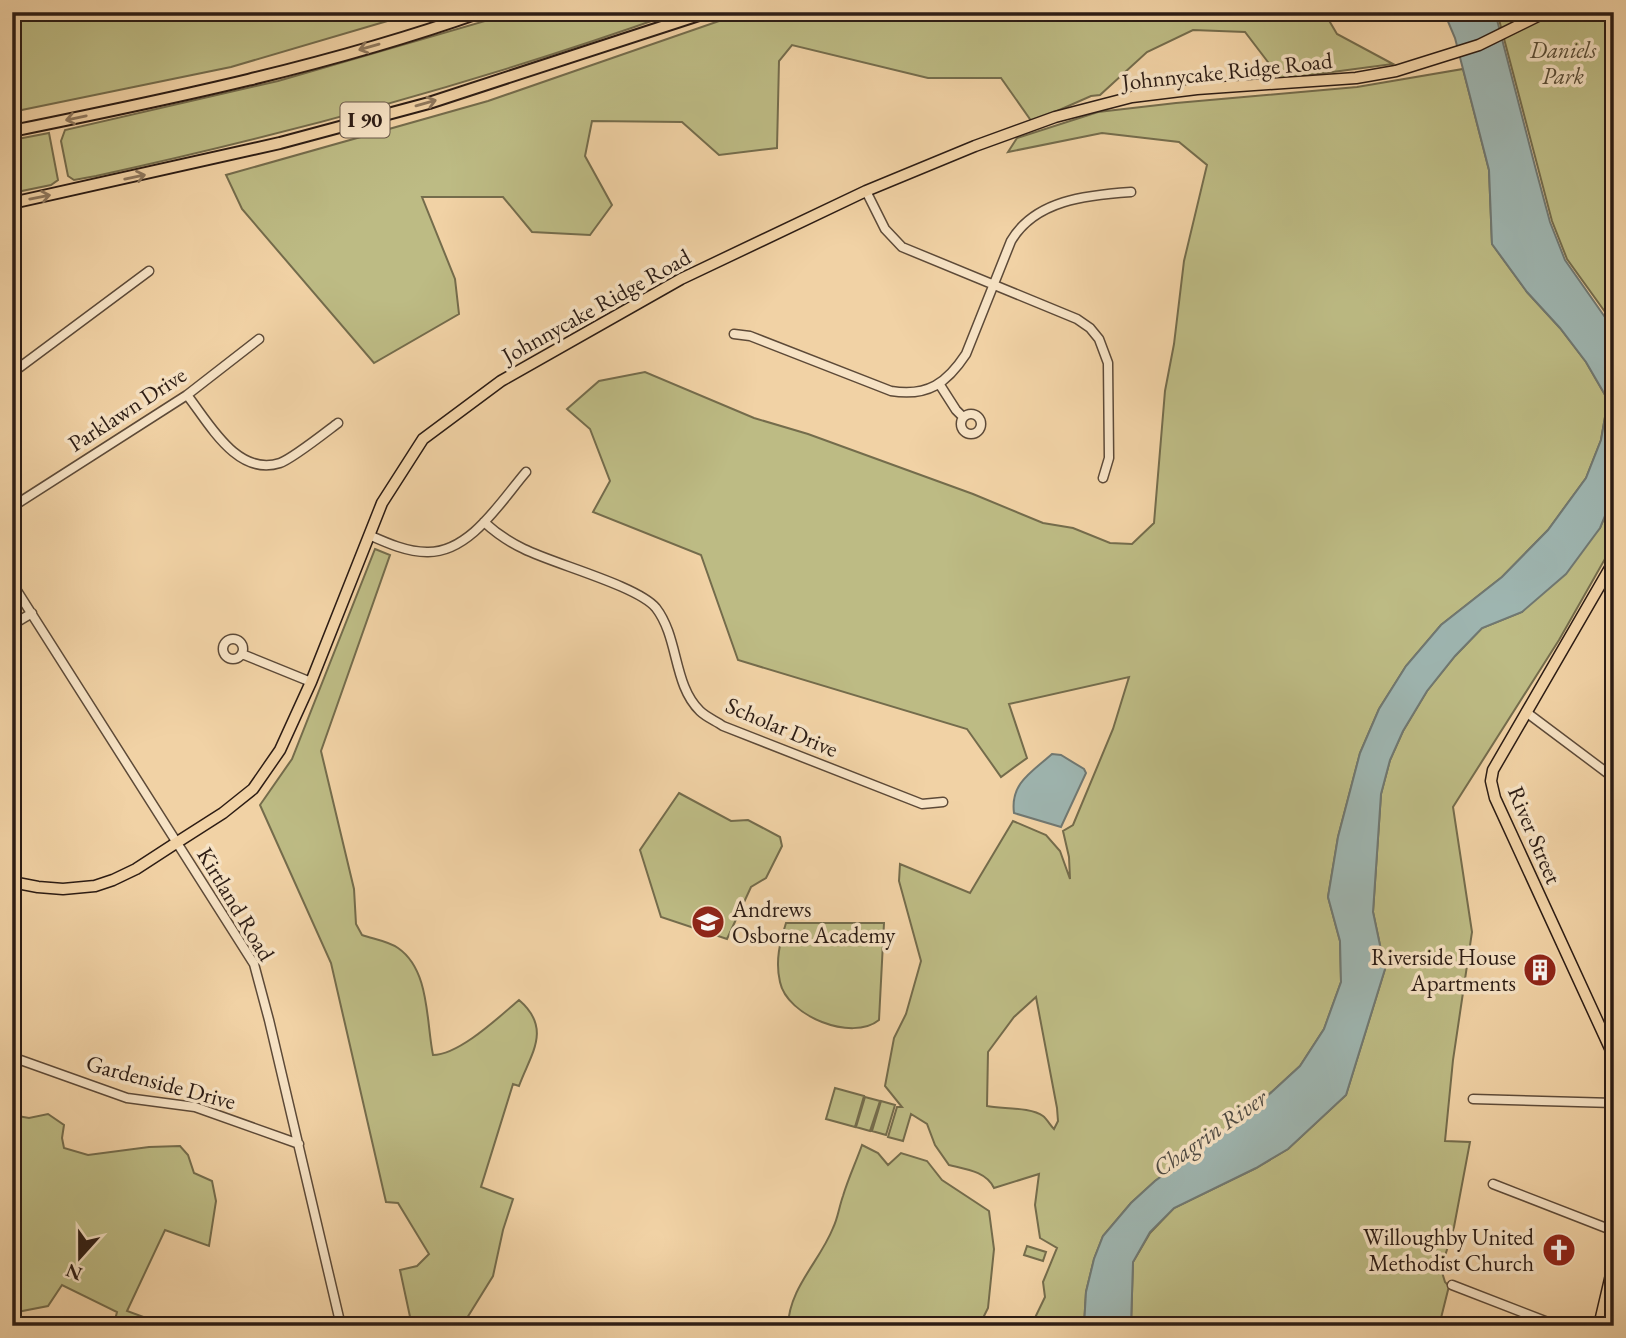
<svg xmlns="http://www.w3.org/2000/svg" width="1626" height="1338" viewBox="0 0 1626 1338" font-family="'EB Garamond',serif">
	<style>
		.green { fill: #bdbb84; stroke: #746c4c; stroke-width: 2; fill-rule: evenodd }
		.water { fill: #9eb5b0; stroke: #707872; stroke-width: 2 }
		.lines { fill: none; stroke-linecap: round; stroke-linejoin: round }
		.minor-casing { stroke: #5d4a38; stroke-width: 11 }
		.major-casing { stroke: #2c1c14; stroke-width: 13 }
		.highway-casing { stroke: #2c1c14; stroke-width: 14 }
		.minor { stroke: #f6e2c4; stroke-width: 8 }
		.major { stroke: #f1d2a5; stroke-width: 10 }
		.highway { stroke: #f1d2a5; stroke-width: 10 }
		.oneway { stroke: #8e775c }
		.labels { text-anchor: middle; stroke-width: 7; stroke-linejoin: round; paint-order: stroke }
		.shield { fill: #f6e2c4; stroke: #695749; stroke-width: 2 }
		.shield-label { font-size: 21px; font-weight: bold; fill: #2c1c14 }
		.park-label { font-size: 23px; font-style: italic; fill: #584c36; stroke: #f6e2c4 }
		.street-label { font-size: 23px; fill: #2c1c14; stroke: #f6e2c4 }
		.poi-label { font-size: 23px; fill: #2c1c14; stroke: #f6e2c4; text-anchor: end }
		.water-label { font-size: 24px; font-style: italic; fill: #4e4a43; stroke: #f6e2c4 }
	</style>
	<rect width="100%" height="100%" fill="#f1d2a5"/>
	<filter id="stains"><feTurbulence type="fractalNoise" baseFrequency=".00286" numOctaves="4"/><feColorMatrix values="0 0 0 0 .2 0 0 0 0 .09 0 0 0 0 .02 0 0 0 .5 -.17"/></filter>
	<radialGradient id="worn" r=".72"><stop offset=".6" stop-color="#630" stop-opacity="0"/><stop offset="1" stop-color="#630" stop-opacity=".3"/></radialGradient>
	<!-- green -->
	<path class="green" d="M12 12H418L231 67 12 112Z
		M516 12H677C487 80 293 133 96 176L74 180 68 176 61 141 65 130 278 81Z
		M745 12H1324L1337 34 1393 64 1272 80 1271 66 1245 32 1193 30 1147 52 1100 95 1091 96 1032 122 1001 78H928L792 45 779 61 777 148 719 155 682 122 592 121 585 156 612 205 590 235 532 232 503 197H422L455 279 459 314 374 363 242 209 226 175 488 101Z
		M1497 12H1614V330L1610 325 1613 323 1567 259 1552 221Z
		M1463 69 1489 170 1492 244 1527 292 1560 328 1586 362 1608 400 1601 440 1586 478 1548 530 1502 577 1441 625 1406 666 1379 709 1360 753 1338 837 1328 897 1340 941 1341 982 1324 1029 1300 1066 1251 1111 1155 1181 1131 1203 1103 1236 1094 1259 1086 1292 1084 1326H1031L1045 1297 1043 1282 1057 1248 1040 1238 1035 1205 1039 1174 994 1188C986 1171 965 1169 949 1165L935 1145 927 1124 911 1114 903 1141 888 1137 897 1107H902L885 1086 894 1038 906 1014 921 961 899 881 900 864 970 893 1013 821 1046 835 1060 851 1070 879 1069 857 1063 831 1073 825 1113 729 1129 677 1009 704 1027 758 1001 777 967 729 738 660 701 555 593 512 610 481 590 429 567 409 599 381 645 372 754 418 808 434 973 494 1043 523 1073 528 1110 543 1132 544 1154 523 1165 391 1174 344 1184 261 1207 165 1179 142 1102 133 1008 152 1017 138 1098 112 1176 103 1357 87ZM1036 997 1057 1108 1058 1121 1054 1129C1050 1125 1047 1119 1043 1116 1031 1107 1002 1109 987 1106L988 1052 1014 1017Z
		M49 133 58 180 51 185 12 193V140Z
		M1614 494V543L1559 640 1453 807 1472 932 1453 1060 1445 1141 1470 1142 1454 1227 1441 1269 1445 1282 1449 1286 1439 1326H1131L1133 1262 1150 1233 1174 1208 1256 1168 1288 1149 1346 1095 1385 969 1373 912 1381 794 1390 760 1403 731 1427 691 1455 656 1482 628 1522 612 1600 528Z
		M375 549 390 555 321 751 354 889 356 924 362 935C373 939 388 941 398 948 430 970 426 1021 433 1055 459 1055 499 1017 519 1000 553 1029 530 1055 519 1086L513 1084 481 1187 513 1199 503 1230 493 1276 462 1326H412L400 1270 417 1266 429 1254 398 1203 386 1202 331 963 260 805 292 759Z
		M679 793 731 821 748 820 780 837 782 846 766 878 751 887 727 939 661 917 640 850Z
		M786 923H884L879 1020C852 1042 787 1016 780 982 775 961 780 942 786 923Z
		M835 1088 864 1096 855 1127 826 1119Z
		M865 1097 880 1101 870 1131 856 1127Z
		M881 1101 895 1105 886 1135 872 1131Z
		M48 1114 64 1125 62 1138 64 1148 88 1155 149 1147 180 1146 188 1155 194 1173 212 1181 216 1201 209 1246 165 1230 127 1311 168 1326 114 1324 117 1312 62 1285 48 1306 12 1313V1115L29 1118Z
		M862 1145 878 1153 888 1165 901 1153 927 1161 942 1180 989 1211 994 1249 988 1308 982 1320 973 1326H788C789 1288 820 1261 833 1228 838 1218 839 1207 843 1196 848 1179 856 1162 862 1145Z
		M1027 1246 1046 1252 1043 1261 1024 1255Z"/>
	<!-- water -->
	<path class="water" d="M1444 12H1495L1536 170 1550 222 1565 260 1614 330V494L1600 528 1566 574 1522 612 1482 628 1455 656 1427 691 1403 731 1390 760 1381 794 1373 912 1385 969 1346 1095 1288 1149 1256 1168 1174 1208 1150 1232 1133 1262 1131 1326H1084L1086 1292 1094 1259 1103 1236 1131 1203 1155 1181 1251 1111 1300 1066 1324 1029 1341 982 1340 941 1328 897 1338 837 1360 753 1379 709 1406 666 1441 625 1502 577 1548 530 1586 478 1601 440 1608 400 1586 362 1560 328 1527 292 1492 244 1489 170 1455 38Z
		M1052 754 1061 755 1084 769 1086 773 1061 827 1014 813C1010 783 1032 772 1052 754Z"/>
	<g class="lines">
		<defs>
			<path id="minor" d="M866 191 885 229 902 247 1077 319 1090 328 1099 339 1108 363 1109 458 1103 478
				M734 334 750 336 891 391C928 397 947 383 966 354L1011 241C1035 200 1087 195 1131 192
				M12 373 149 271
				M940 385 956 410 963 417
				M187 395C209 423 237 477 280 463 292 459 326 432 338 423
				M961 424a10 10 0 1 1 20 0a10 10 0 1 1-20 0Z
				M12 507 187 395 259 339
				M484 522C496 533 509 542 524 549 554 564 638 586 656 608 679 638 673 685 700 711 706 717 716 721 723 726L922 804 943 802
				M369 535C387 543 407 552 427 552 470 553 501 501 526 472
				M12 583 254 964 269 1020 341 1326
				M12 625 32 613
				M223 649a10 10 0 1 1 20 0a10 10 0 1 1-20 0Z
				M242 654 311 682
				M1526 712 1614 778
				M12 1057 127 1098 195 1107 299 1144
				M1473 1099 1614 1103
				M1493 1184 1614 1231
				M1452 1285 1558 1326"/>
			<path id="major" d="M1614 561 1493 770 1491 781 1495 798 1614 1057
				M12 882 38 887 63 889 95 886 113 880 136 869 176 843 223 813 253 789 280 750 311 682 382 503 423 439 501 381 681 279 866 191 975 146 1055 117 1132 97 1197 89 1356 78 1396 71 1479 45 1546 12
				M1602 1314 1614 1323
				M1599 1326 1614 1262"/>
			<path id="highway" d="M12 131C170 99 329 66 481 12
				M12 203 280 143 429 103 708 12"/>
		</defs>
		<!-- minor casing -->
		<use href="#minor" class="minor-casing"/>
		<!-- major casing -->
		<use href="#major" class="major-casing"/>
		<!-- highway casing -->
		<use href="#highway" class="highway-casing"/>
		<!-- minor -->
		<use href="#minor" class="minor"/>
		<!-- major -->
		<use href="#major" class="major"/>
		<!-- highway -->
		<use href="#highway" class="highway"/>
	</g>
	<!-- one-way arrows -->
	<defs><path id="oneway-shaft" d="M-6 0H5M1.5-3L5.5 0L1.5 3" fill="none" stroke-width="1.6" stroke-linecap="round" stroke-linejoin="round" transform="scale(1.75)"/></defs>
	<g class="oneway">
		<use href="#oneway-shaft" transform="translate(369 47) rotate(164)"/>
		<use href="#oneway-shaft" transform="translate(426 103) rotate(-16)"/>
		<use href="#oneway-shaft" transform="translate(76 118) rotate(168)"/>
		<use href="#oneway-shaft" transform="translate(135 177) rotate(-12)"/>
		<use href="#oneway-shaft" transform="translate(40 197) rotate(-11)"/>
	</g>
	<!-- icons -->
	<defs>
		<symbol id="school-disc" viewBox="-11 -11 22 22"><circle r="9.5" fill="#8f2418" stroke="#f6e2c4"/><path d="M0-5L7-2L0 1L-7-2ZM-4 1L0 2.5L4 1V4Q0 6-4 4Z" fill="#fff"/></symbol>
		<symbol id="building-disc" viewBox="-11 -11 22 22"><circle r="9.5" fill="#8f2418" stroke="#f6e2c4"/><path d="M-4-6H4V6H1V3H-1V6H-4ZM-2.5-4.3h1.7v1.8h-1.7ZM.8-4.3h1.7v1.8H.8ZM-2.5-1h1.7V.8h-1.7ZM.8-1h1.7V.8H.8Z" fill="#fff"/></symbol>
		<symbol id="church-disc" viewBox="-11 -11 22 22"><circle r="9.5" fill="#8f2418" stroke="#f6e2c4"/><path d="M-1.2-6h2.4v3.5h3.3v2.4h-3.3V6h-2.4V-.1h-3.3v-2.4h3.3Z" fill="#fff"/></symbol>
	</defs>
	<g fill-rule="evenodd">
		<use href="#school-disc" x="689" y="903" width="38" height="38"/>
		<use href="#building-disc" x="1521" y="951" width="38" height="38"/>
		<use href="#church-disc" x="1540" y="1231" width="38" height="38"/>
	</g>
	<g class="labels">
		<!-- shield labels -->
		<rect class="shield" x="340.5" y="102.5" width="49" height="35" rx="5"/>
		<g class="shield-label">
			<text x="365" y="127">I 90</text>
		</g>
		<!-- park labels -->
		<g class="park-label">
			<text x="1563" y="58">Daniels<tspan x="1563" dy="26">Park</tspan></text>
		</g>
		<!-- street labels -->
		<g class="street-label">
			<text transform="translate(1227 71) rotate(-6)" y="8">Johnnycake Ridge Road</text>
			<text transform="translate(596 306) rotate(-29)" y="8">Johnnycake Ridge Road</text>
			<text transform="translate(127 409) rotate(-33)" y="8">Parklawn Drive</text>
			<text transform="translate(782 727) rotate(23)" y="8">Scholar Drive</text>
			<text transform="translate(1535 835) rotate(67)" y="8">River Street</text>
			<text transform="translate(236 904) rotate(59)" y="8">Kirtland Road</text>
			<text transform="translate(161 1082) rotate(15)" y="8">Gardenside Drive</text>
		</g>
		<!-- poi labels -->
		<g class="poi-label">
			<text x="732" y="917" text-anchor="start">Andrews<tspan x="732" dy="26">Osborne Academy</tspan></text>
			<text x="1516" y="965">Riverside House<tspan x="1516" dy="26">Apartments</tspan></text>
			<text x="1534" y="1245">Willoughby United<tspan x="1534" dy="26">Methodist Church</tspan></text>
		</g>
		<!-- water labels -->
		<g class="water-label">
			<text transform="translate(1210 1133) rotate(-35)" y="8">Chagrin River</text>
		</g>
	</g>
	<!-- margin -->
	<rect width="1626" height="1338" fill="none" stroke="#f1d2a5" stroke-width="42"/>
	<rect x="14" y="14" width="1598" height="1310" fill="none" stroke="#2c1c14" stroke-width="3.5"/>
	<rect x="21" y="21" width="1584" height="1296" fill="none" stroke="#2c1c14" stroke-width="2"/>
	<!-- north arrow -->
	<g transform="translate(80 1257) rotate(201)" stroke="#f6e2c4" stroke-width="5" paint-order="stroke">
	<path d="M0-5L12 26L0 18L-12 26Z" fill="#2c1c14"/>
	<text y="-10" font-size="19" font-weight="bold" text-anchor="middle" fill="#2c1c14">N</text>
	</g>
	<rect width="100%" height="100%" filter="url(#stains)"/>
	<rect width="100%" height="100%" fill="url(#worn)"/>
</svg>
